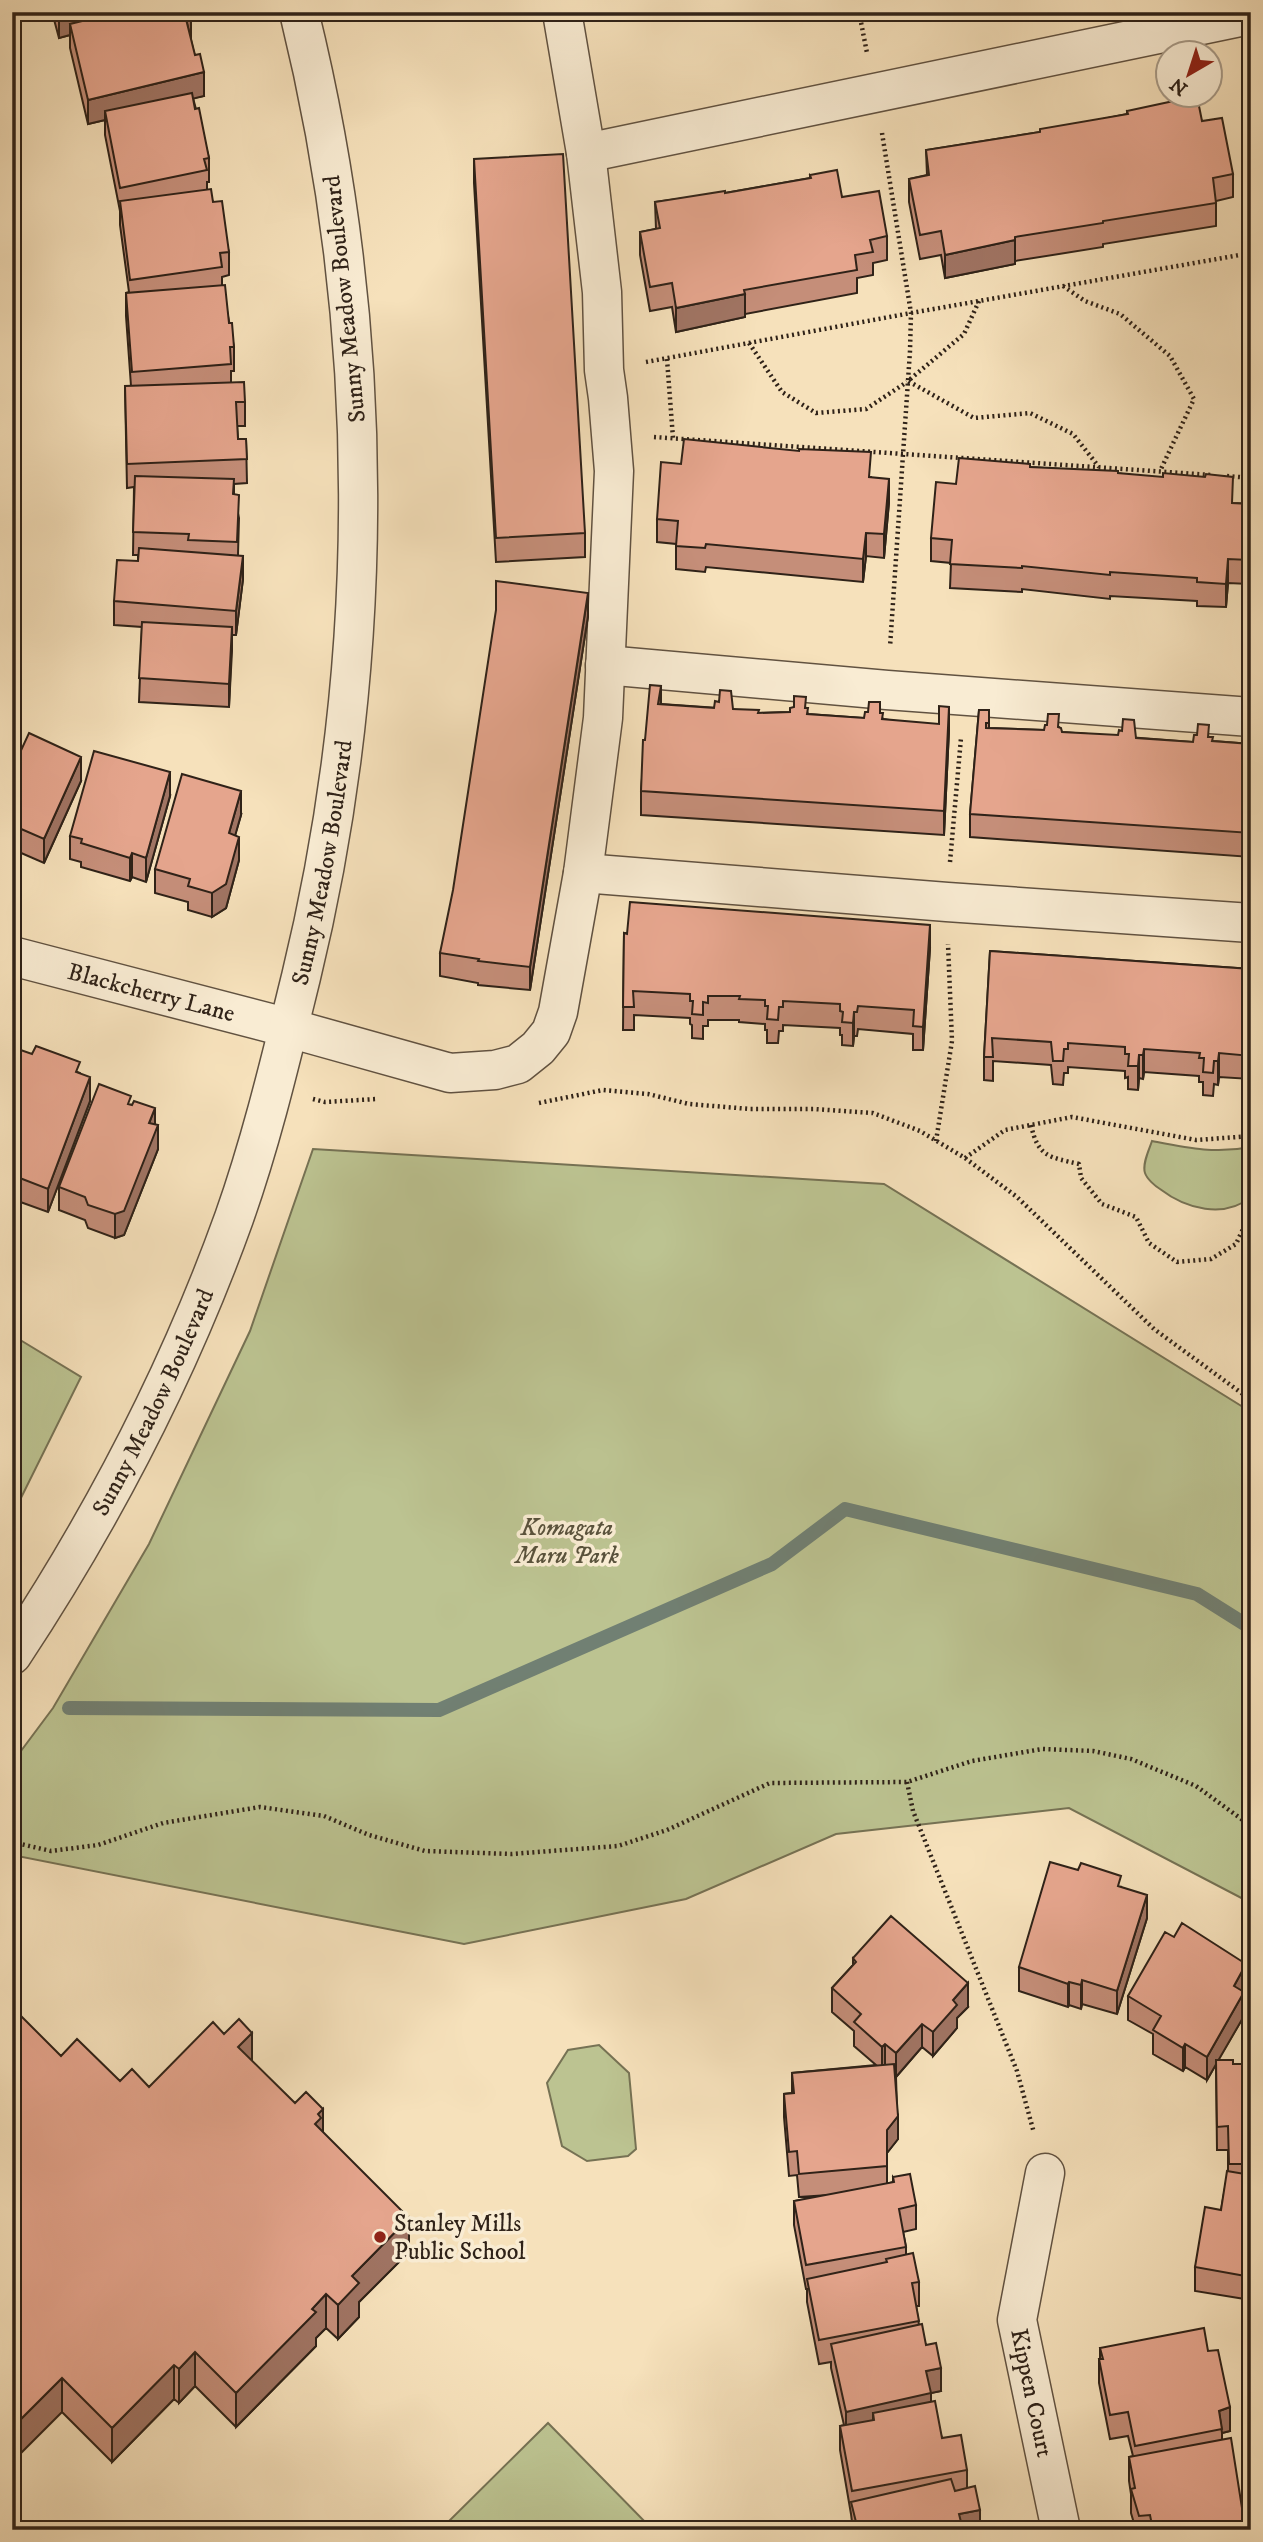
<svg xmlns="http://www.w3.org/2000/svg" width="1263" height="2542" viewBox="0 0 1263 2542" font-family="'IM FELL DW Pica',serif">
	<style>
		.green { fill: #bcc391; stroke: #767254; stroke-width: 2 }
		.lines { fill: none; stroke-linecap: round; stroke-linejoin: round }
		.stream { stroke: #718073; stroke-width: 14 }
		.minor-casing { stroke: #615241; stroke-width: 41 }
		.path { stroke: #2f2218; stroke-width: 4.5; stroke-dasharray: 2 3.5; stroke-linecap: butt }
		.minor { stroke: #f9ecd3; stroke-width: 38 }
		.wall { fill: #c58e79; stroke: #2f2218; stroke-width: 2 }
		.shaded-wall { fill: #a07463; stroke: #2f2218; stroke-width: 2 }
		.building { fill: #e5a58d; stroke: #2f2218; stroke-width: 2 }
		.poi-dot { fill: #8f2418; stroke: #f9ecd3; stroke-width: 2.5 }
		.labels { text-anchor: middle; stroke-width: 7; stroke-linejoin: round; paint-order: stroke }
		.street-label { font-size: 24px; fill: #2f2218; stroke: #f9ecd3 }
		.park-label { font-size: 24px; font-style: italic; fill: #59523c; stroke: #f9ecd3 }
		.poi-label { font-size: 24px; fill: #2f2218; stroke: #f9ecd3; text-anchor: start }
	</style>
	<rect width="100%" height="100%" fill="#f6e1bb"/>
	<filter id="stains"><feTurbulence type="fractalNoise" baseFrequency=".00286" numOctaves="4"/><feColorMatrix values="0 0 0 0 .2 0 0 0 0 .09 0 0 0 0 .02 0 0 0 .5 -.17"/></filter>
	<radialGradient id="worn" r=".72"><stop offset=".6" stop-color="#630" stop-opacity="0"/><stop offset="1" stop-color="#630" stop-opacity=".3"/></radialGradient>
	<!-- green -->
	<path class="green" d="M1152 1141C1188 1148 1215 1154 1251 1147V1197C1224 1219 1186 1209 1160 1189 1155 1186 1147 1179 1145 1173 1142 1164 1149 1150 1152 1141Z
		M313 1149 884 1184 1251 1412V1903L1069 1808 836 1834 686 1899 464 1944 12 1855V1763L53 1708 149 1544 250 1331Z
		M12 1335 81 1377 12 1516Z
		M599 2045 629 2073 636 2149 628 2156 587 2161 562 2146 547 2083 568 2050Z
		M548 2423 653 2530H440Z"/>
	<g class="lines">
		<!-- stream -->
		<path class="stream" d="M69 1708 439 1710 772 1564 845 1509 1197 1594 1251 1628"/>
		<defs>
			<g id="minor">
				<path d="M586 153 1250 15"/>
				<path d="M605 665 887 690 1251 717"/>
				<path d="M583 873 947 902 1251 923"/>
				<path id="s1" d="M12 956 289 1028 450 1073 495 1070 518 1064 538 1048 551 1032 558 1012 583 873 603 718 614 471 608 398 604 370 602 292 586 153 562 12"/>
				<path id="s2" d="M12 1655C102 1519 179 1371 234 1218 262 1139 281 1058 301 977 378 661 377 328 299 12"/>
				<path id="s3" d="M1045 2173 1017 2320 1061 2530"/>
			</g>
		</defs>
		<!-- minor casing -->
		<use href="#minor" class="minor-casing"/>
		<!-- path -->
		<path class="path" d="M859 12 867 53
			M882 133 911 313 910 351 890 647
			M1063 286 1085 301 1120 314 1170 356 1194 399 1160 471
			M979 301 964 334 908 381 974 418 1030 413 1073 434 1099 467
			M749 343 782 392 816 413 866 409 907 382
			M667 359 673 438
			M646 362 911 313 1251 253
			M654 437 1211 475
			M1227 476 1251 478
			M950 862 961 738
			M313 1099 325 1102 377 1099
			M539 1103 603 1090 648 1094 689 1104 750 1109H814L873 1113 920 1131 965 1158 1017 1197 1154 1329 1251 1400
			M1031 1125C1038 1157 1049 1157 1079 1164L1081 1178 1102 1204 1136 1217 1149 1243 1177 1262 1211 1259 1236 1244 1251 1212
			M936 1141 952 1041 948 944
			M965 1158 1005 1130 1072 1117 1196 1140 1251 1136
			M907 1782 913 1811 1017 2071 1034 2133
			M12 1842 51 1851 98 1845 163 1823 260 1807 324 1816 369 1835 425 1851 511 1854 618 1846 667 1830 770 1783 907 1782 972 1761 1042 1749 1093 1751 1131 1759 1196 1786 1251 1826"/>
		<!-- minor -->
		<use href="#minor" class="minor"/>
	</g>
	<!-- wall -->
	<path class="wall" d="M52 12H190L191 40 204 96 193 98 209 158V182H207V190L213 202 229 252V275L222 277V285L234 347V371H231V382L245 402V426H237L238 439H246L247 483 234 484V494L239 518 238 555 243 579 236 635H232L229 707 139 702 142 627 114 625V601L138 561V555H133L134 487 127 488 125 386H131L126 316V293L129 292 120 225V211L105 135V120L88 124 70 48V35L59 38Z
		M1127 111 1202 121 1233 174V197L1216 201V226L1103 244V247L1015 261V264L945 278 941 255 920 259 909 202V179L927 175 926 150 1040 132 1127 114Z
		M474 159 585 533V557L496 562 474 183Z
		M810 175 842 197 887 236V260L873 263V275L857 278V293L745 314V317L676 332 672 307 650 311 640 255V232L656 229 655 202 725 193 810 178Z
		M1030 467 1118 473 1233 503 1251 504 1249 584 1228 583 1226 607 1197 606V601L1110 596V599L1022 589V592L950 588 951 563 931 561V538Z
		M871 477 889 502 884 558 866 556 863 582 706 567 705 572 676 569V544L657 542V519Z
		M588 616 530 990 478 985V983L440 976V953Z
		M661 704 733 709 759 713 790 712 806 708 808 714 864 718 880 713 883 719 949 730 944 835 641 815V791L645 740Z
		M979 710H989V728L1044 730 1059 727 1062 732 1193 742 1209 737 1213 741 1251 744V857L970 837V814Z
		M12 770 81 781 44 863 12 849Z
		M170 796 146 882 132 877 130 881 81 867V862L70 859V836Z
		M241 815 235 835 239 860 226 908 212 917 188 910V902L155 893V869Z
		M624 933 930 948 923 1050H913V1034L858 1029 857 1036H854L853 1046 842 1045V1035H840V1028L783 1025V1031H779L778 1043H767V1030H765V1024L739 1022V1020H708V1026H703V1039L692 1038V1025L690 1024V1018L634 1015V1030H623Z
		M990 951 1251 969V1079L1219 1077 1218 1085 1214 1084 1213 1096 1203 1095V1082H1199V1076L1144 1072 1143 1079 1139 1078 1138 1090 1128 1089V1077L1125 1078V1071L1068 1067V1073H1064L1063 1085 1053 1084 1051 1065 993 1061V1081L984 1080V1057Z
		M32 1054 80 1073 90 1101 48 1212 12 1199V1056Z
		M131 1105 155 1125 158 1149 124 1235 115 1238 88 1228 85 1220 59 1210V1187Z
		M1121 1887 1147 1918 1117 2014 1082 2004 1081 2009 1069 2005 1068 2007 1019 1991V1967Z
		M853 1958 968 2007 957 2018V2028L933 2056 922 2047 896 2077 898 2139 887 2153V2184L893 2182V2177L916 2205V2229L903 2232 906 2247V2254L919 2282V2306H916L919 2325 941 2391 931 2393V2402L942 2438 967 2470V2488L980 2530H853L851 2514 840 2450V2426L844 2425 831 2368V2362L819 2364 807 2302V2289H806L794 2225V2201L829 2195 799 2197 797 2175 789 2176 784 2117V2094L792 2093V2073L876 2065 854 2046V2031L832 2012V1988L853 1965Z
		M1246 1988 1244 1992V2016L1218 2060 1233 2064H1251V2300L1195 2291V2267L1221 2210 1228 2171V2150H1217L1216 2064 1207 2080 1185 2067 1183 2071 1153 2054V2034L1128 2020V1996Z
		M224 2034 323 2133 409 2252 359 2302V2317L338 2339 326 2328 316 2338V2346L236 2427 195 2386 179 2403 174 2399 112 2462 62 2412 61 2056 120 2081 149 2087Z
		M1100 2348 1208 2351 1230 2431 1222 2433V2440L1245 2530H1136L1131 2513V2494L1129 2481V2457L1133 2456 1128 2436 1110 2439 1099 2383V2359H1100Z"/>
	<!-- shaded-wall -->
	<path class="shaded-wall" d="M68 12H151L70 24V35L59 38V15Z
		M191 17V41L186 19Z
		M204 72V96L107 120 105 111V120L88 124V100Z
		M1015 240V264L945 278V255Z
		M745 294V317L676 332V308Z
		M889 479V502L884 558V534Z
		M1251 529V553L1249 584V560Z
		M866 533V556L863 582V559Z
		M243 556V579L236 635V611Z
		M1228 559V583L1226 607V584Z
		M588 593V616L530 990V967Z
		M232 627V651L229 707V684Z
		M661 686V709L658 704Z
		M949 707V730L944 835V811Z
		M17 719V742L12 750V726Z
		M81 757V781L44 863V839Z
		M170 772V796L146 882V858Z
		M241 791V815L229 857V833Z
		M239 837V860L226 908 212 917V893Z
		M132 853V877L130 881V858Z
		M930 925V948L923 1050V1027Z
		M854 1012V1036L853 1046V1023Z
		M1144 1049V1072L1143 1079V1055Z
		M1219 1053V1077L1218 1085V1061Z
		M1139 1055V1078L1138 1090V1066Z
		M90 1077V1101L48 1212V1189Z
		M155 1108V1131L158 1125V1149L124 1235 115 1238V1214Z
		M1147 1895V1918L1117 2014V1991Z
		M1246 1964V1988L1234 2009V1986Z
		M1082 1980V2004L1081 2009V1985Z
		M1069 1982V2005L1068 2007V1984Z
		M968 1983V2007L957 2018V2028L933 2056V2032L953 2000Z
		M1244 1992V2016L1207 2080V2057Z
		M922 2024V2047L896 2077V2053Z
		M252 2033V2067L238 2047Z
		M885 2044V2067L882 2071V2047Z
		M1185 2044V2067L1183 2071V2048Z
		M323 2109V2143L315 2124 318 2114Z
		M898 2116V2139L887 2153V2189V2130Z
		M409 2218V2252L359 2302V2317L338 2339V2305L352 2276Z
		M326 2294V2328L316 2338V2346L236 2427V2393L312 2309Z
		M195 2352V2386L179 2403V2369Z
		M174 2365V2399L112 2462V2428Z
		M941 2368V2391L931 2393V2417L873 2413V2430L846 2436V2412L926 2371Z
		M62 2378V2412L12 2462V2428Z
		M1230 2407V2431L1222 2433 1219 2411Z
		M980 2510V2530H959V2514Z"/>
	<!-- building -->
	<path class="building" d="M119 12H190L191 17 186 19 195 55 200 54 204 72 88 100 70 24Z
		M192 93 195 109 199 108 209 158 204 159 207 170 120 188 105 111Z
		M1197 96 1202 121 1222 118 1233 174 1213 178 1216 203 1103 221V223L1015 237V240L945 255 941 231 920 235 909 179 929 175 926 150 1040 132V129L1128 114 1127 111Z
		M563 154 585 533 496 538 474 159Z
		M837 170 842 197 879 191 887 236 870 240 873 252 855 255 857 270 744 290 745 294 676 308 672 283 650 287 640 232 660 228 655 202 725 191V193L811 178 810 175Z
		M211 189 213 202 222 201 229 252 220 253 222 267 130 280 120 201Z
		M225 285 229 323H232L234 347H230L231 364 132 372 126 293Z
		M244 382 245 402H236L238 439H246L247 459 127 464 125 386Z
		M684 439 799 451V449L871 452 869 477 889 479 884 534 866 533 863 559 706 544 705 548 676 546 678 521 657 519 661 462 681 464Z
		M959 458 1030 464V467L1118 471V473L1163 477V473L1205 477 1206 474 1233 477 1232 503 1251 504 1249 560 1228 559 1226 584 1197 582V578L1110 572V575L1022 566V568L950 564 952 540 931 538 936 482 956 484Z
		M135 476 234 479 233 494 239 495 237 542 188 540 189 534 133 532Z
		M139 548 243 556 236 611 114 601 117 560 138 561Z
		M496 581 588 593 530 967 478 961 479 959 440 953 453 890 496 610Z
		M142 622 232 627 229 684 139 678Z
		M650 685 661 686 658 704 714 708 715 701 719 702 720 690 731 691 733 709 759 710 758 713 790 712V708L794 707V696L806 697 805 708H808L807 714 864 718 865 712H868L869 702H880V713H883L882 719 939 724V706L949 707 944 811 641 791 643 740H645Z
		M979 710H989V723H986V728L1044 730 1045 725H1047L1048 714H1059L1058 727 1061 728 1062 732 1118 735 1119 730 1122 731 1123 719 1134 720 1136 738 1193 742 1194 735H1197L1198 724 1209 725 1208 737H1213L1212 741 1251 744V833L970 814Z
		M12 716 17 719 12 726Z
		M29 733 81 757 44 839 12 825V770Z
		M94 751 170 772 146 858 132 853 130 858 81 843 82 839 70 836Z
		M182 774 241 791 229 833 239 837 226 884 212 893 188 886 190 879 155 869Z
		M630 902 930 925 923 1027 913 1026 914 1010 858 1006 857 1012H854L853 1023 842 1022 843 1012 840 1011V1004L783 1001V1007H779L778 1020 767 1019 768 1006H765V1000L739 999 740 996H708V1003L703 1002V1015L692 1014 693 1001H690V994L633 991 634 1007H623L624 933 627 934Z
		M990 951 1251 969V1056L1219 1053 1218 1061H1214L1213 1073 1203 1072 1204 1058H1199L1200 1053 1144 1049 1143 1055H1139L1138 1066H1128L1129 1054H1125V1047L1068 1043V1049H1064L1063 1061H1053L1051 1042 992 1038 993 1057H984Z
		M36 1046 80 1062 76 1072 90 1077 48 1189 12 1175V1056L15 1048 32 1054Z
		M99 1084 131 1096 128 1104 132 1105 134 1101 155 1108 149 1123 158 1125 124 1211 115 1214 88 1205 85 1197 59 1187Z
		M1050 1862 1078 1870 1081 1863 1121 1876 1118 1886 1147 1895 1117 1991 1082 1980 1081 1985 1069 1982 1068 1984 1019 1967Z
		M891 1916 968 1983 953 2000 957 2005 933 2032 922 2024 896 2053 885 2044 882 2047 854 2022 861 2014 832 1988 856 1962 853 1958Z
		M1182 1923 1246 1964 1234 1986 1244 1992 1207 2057 1185 2044 1183 2048 1153 2030 1161 2016 1128 1996 1165 1932 1174 1937Z
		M21 2016 61 2056 77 2039 120 2081 132 2069 149 2087 213 2022 224 2034 239 2019 252 2033 238 2047 295 2103 306 2092 323 2109 318 2114 321 2118 315 2124 409 2218 352 2276 359 2283 338 2305 326 2294 312 2309 316 2312 236 2393 195 2352 179 2369 174 2365 112 2428 62 2378 12 2428V2024Z
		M1216 2060H1233V2064H1251V2164H1229L1228 2126 1217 2127Z
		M894 2064 898 2116 887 2130V2166L799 2174 797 2151 789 2152 784 2094 794 2093 792 2073Z
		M1227 2171 1251 2175V2277L1195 2267 1205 2207 1221 2210Z
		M910 2174 916 2205 899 2209 906 2247 806 2265 794 2201 894 2182 893 2177Z
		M913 2253 919 2282 912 2283 919 2321 819 2340 807 2279 887 2262 886 2259Z
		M922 2324 926 2345 936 2343 941 2368 926 2371 931 2393 846 2412 831 2344Z
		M1204 2328 1208 2351 1218 2350 1230 2407 1219 2411 1222 2429 1135 2446 1128 2412 1110 2415 1099 2359H1103L1100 2348Z
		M935 2401 942 2438 961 2435 967 2470 852 2491 840 2426 874 2420 873 2413Z
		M1231 2438 1245 2527H1240L1241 2530H1153L1150 2515 1139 2516 1131 2489 1135 2488 1129 2457Z
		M951 2479 955 2491 975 2486 980 2510 959 2514 963 2530H858L851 2502Z"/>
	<!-- markers -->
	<circle class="poi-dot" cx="380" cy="2237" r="7"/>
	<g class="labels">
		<!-- street labels -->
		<g class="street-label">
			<text transform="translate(344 299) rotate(-96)" y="8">Sunny Meadow Boulevard</text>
			<text dy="8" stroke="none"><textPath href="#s2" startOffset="858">Sunny Meadow Boulevard</textPath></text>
			<text dy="8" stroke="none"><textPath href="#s1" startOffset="144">Blackcherry Lane</textPath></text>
			<text dy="8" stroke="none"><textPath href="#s2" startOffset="290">Sunny Meadow Boulevard</textPath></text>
			<text dy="8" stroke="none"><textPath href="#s3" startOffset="224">Kippen Court</textPath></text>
		</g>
		<!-- park labels -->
		<g class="park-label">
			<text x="567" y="1535">Komagata<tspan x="567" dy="28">Maru Park</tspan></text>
		</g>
		<!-- poi labels -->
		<g class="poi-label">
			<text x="394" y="2231">Stanley Mills<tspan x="394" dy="28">Public School</tspan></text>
		</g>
	</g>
	<!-- margin -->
	<rect width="1263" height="2542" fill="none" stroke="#f6e1bb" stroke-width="42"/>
	<rect x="14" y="14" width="1235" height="2514" fill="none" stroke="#2f2218" stroke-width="3.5"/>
	<rect x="21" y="21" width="1221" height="2500" fill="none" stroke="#2f2218" stroke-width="2"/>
	<!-- north arrow -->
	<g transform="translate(1189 74) rotate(219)"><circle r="33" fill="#f9ecd3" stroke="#a89b88" stroke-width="2"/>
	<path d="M0-5L12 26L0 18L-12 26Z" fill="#8f2418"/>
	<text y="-10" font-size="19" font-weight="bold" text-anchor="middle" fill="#2f2218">N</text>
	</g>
	<rect width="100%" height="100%" filter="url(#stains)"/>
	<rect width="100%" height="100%" fill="url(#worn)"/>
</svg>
